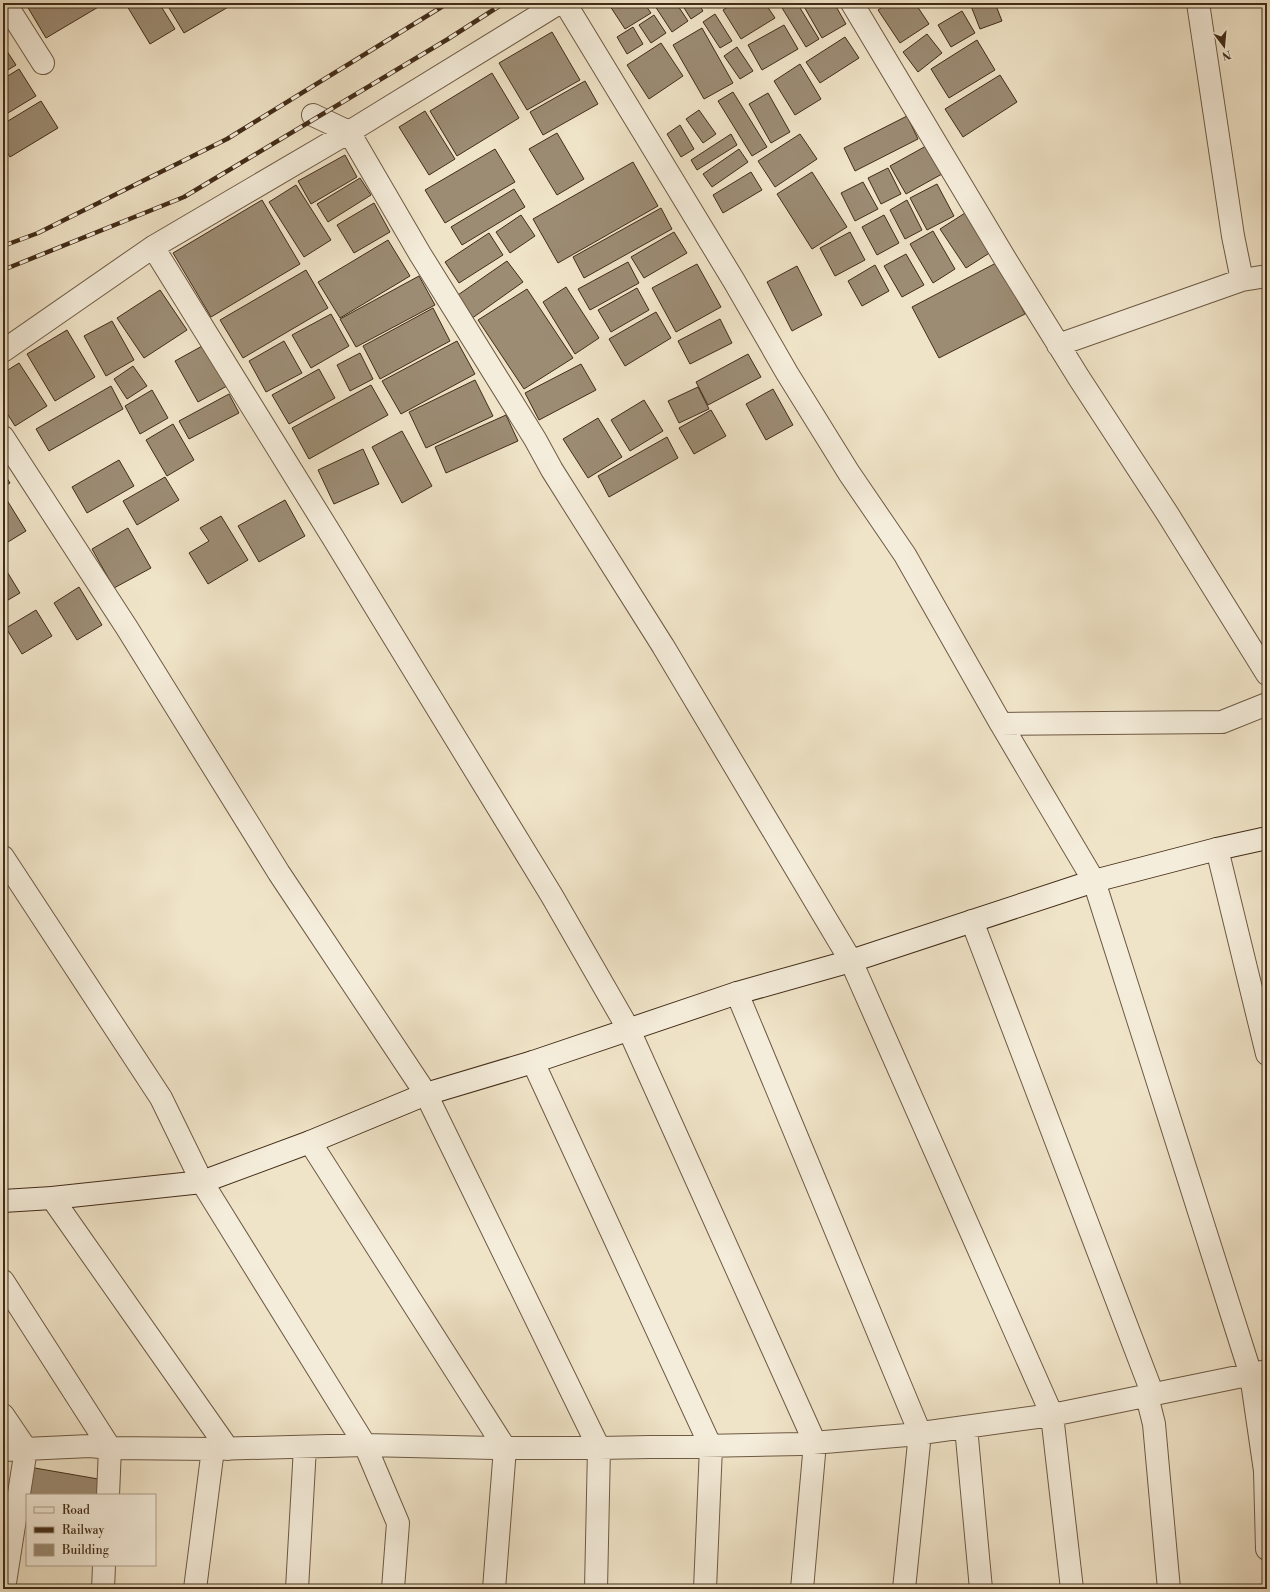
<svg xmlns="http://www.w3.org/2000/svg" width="1270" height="1592" viewBox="0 0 1270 1592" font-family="'Libre Bodoni',serif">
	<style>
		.building { fill: #9c8c74; stroke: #422c18 }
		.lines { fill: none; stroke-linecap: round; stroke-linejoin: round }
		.street-casing { stroke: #6e5a44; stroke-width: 24 }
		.secondary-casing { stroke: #422c18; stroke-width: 24 }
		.street { stroke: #f5eddb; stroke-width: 22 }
		.secondary { stroke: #f5eddb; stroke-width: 22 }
		.rail-casing { stroke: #422c18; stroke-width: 4.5 }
		.rail { stroke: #f5eddb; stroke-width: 3; stroke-dasharray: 9; stroke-linecap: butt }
	</style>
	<rect width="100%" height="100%" fill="#f0e4c8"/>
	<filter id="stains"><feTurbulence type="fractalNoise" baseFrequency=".005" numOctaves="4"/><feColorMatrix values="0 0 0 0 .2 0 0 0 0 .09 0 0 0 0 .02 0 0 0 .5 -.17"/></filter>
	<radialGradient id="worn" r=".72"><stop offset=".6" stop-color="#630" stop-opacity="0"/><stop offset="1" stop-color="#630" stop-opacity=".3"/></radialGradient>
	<!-- building -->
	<path class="building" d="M31 3H98L100 6 46 38 27 6Z
		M133 3H159L175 29 150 44 127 6Z
		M166 3H235L184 33Z
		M608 3H644L651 13 625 29Z
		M653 3H676L688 21 672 32Z
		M681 3H698L703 11 691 19Z
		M734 3H765L775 18 741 39 723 10Z
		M779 3H797L819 39 806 47Z
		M802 3H834L846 24 822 38Z
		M888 3H915L929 24 900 43 878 10Z
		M978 3H995L1002 21 980 29 971 6Z
		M962 11 975 33 951 47 938 25Z
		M715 14 732 41 720 48 703 22Z
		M654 15 666 33 651 43 639 25Z
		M784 25 798 49 762 70 748 45Z
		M633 27 643 44 627 54 617 37Z
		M702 28 733 83 704 99 673 45Z
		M552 32 580 80 527 110 499 63Z
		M927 34 942 53 918 72 903 52Z
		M845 37 859 58 820 83 806 62Z
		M977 40 995 70 949 98 931 69Z
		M661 43 683 76 649 99 627 65Z
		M3 45 16 65 3 73Z
		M737 47 753 71 740 79 724 56Z
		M800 64 821 99 795 115 774 81Z
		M19 69 36 96 3 116V79Z
		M492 73 519 118 457 156 430 111Z
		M1000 75 1017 102 963 137 945 109Z
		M585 81 598 104 543 135 530 112Z
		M733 92 767 147 752 156 718 101Z
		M768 93 790 132 771 143 749 104Z
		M41 101 58 128 10 157 3 146V124Z
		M699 110 716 134 703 143 686 119Z
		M425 111 455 159 429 175 399 127Z
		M907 116 918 139 855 171 844 148Z
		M680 125 694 149 681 157 667 134Z
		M557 133 584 179 557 195 529 149Z
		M731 134 737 145 697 170 691 160Z
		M800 134 817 159 775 187 758 161Z
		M926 146 942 174 906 194 890 166Z
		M495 149 515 182 445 223 425 190Z
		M739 149 748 162 712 187 703 174Z
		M345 155 357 177 311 204 298 181Z
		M633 162 658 206 558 263 533 219Z
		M888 168 901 194 881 204 868 178Z
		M751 172 762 190 723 213 713 195Z
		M812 172 847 227 812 249 777 194Z
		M360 178 371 195 328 222 317 204Z
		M863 182 878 209 855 221 841 193Z
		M937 184 954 216 927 230 910 198Z
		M296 185 331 240 304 257 269 202Z
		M514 189 525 207 462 245 451 227Z
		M262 200 300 264 211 317 173 253Z
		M907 200 922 230 905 239 890 210Z
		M374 203 390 232 354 253 337 225Z
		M661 208 672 229 584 278 573 257Z
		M965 213 991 252 966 268 940 229Z
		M521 215 535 236 510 253 496 232Z
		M884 215 899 243 877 255 862 227Z
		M933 231 955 269 933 283 910 244Z
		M674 232 687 253 644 278 631 257Z
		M850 232 865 260 835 276 820 248Z
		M489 233 503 255 459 283 445 262Z
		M388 240 410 276 340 318 318 282Z
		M906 254 924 285 902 297 884 266Z
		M507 261 523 282 471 319 455 297Z
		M628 262 639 283 590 310 578 289Z
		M998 262 1025 314 939 358 912 307Z
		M697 264 721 307 676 332 652 288Z
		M875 265 889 291 862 306 848 281Z
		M797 266 822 315 792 331 767 282Z
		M306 270 328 308 243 358 220 320Z
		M419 276 435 305 356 347 340 319Z
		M566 287 599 338 575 354 543 302Z
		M637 288 649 310 611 332 598 310Z
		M527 289 573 358 524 389 478 320Z
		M160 290 187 330 144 358 117 318Z
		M433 308 450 341 380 379 363 346Z
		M656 312 671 338 625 366 609 339Z
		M331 314 349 346 311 368 292 335Z
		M720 319 732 343 690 364 678 341Z
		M112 321 134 360 106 376 84 336Z
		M67 330 95 377 55 401 27 354Z
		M284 341 302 373 266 392 249 361Z
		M457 341 475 374 401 414 382 381Z
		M204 345 227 386 198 402 175 361Z
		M360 353 373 379 350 391 337 365Z
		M748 354 761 377 708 405 696 382Z
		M19 363 47 406 15 426 3 407V373Z
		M581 364 596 390 539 420 525 393Z
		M133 366 147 386 127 399 114 379Z
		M319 369 335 398 289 424 272 395Z
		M475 380 493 416 426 448 409 412Z
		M371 385 388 415 309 459 292 428Z
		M111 386 123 409 49 451 36 429Z
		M698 387 709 409 679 423 668 401Z
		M773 389 793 425 766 440 746 404Z
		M152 390 168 418 140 434 125 406Z
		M229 394 239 413 189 439 179 421Z
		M644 400 663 431 630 451 611 420Z
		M711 410 726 436 694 454 679 428Z
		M506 415 518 441 446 473 435 447Z
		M598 418 622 457 588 478 563 439Z
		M173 424 194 460 167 476 146 440Z
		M402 431 432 486 402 503 372 447Z
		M667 437 678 458 609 497 598 476Z
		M363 449 379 484 334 504 318 470Z
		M119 460 134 486 87 513 72 487Z
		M3 472 10 483 3 487Z
		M165 477 179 500 137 525 123 501Z
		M5 497 26 531 3 545V498Z
		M285 500 305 536 259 562 238 526Z
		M221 516 248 560 208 584 189 553 209 541 200 528Z
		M128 528 151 568 114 588 92 549Z
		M3 565 20 593 3 603Z
		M79 587 102 625 77 640 54 603Z
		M36 610 52 636 22 654 6 628Z
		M29 1467 104 1480 101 1495H27V1523L19 1522Z"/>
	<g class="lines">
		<defs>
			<path id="street" d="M5 3 43 63
				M565 3 734 281 787 373 849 473 905 555 1001 724 1222 722 1267 704
				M852 3 1004 257 1079 378 1167 513 1267 674
				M1198 3 1233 236 1242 280 1267 276
				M313 115 349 132 420 254 535 439 552 470 663 646 851 961 1052 1415 1072 1589
				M153 247 332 536 552 896 629 1030 815 1443 802 1589
				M1058 345 1242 280
				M3 351 153 247 349 132 559 3
				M3 437 127 628 279 873 426 1094 599 1448 596 1589
				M1001 724 1094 881 1251 1375 1265 1471 1267 1549
				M1217 849 1267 1054
				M3 857 161 1098 202 1182 365 1445 398 1523 393 1589
				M972 921 1153 1395
				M737 993 920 1433 904 1589
				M533 1062 711 1447 705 1589
				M310 1142 505 1448 494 1589
				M52 1198 228 1449
				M3 1281 110 1448 108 1495
				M1147 1396 1154 1424 1169 1589
				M3 1415 26 1449 4 1589
				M966 1427 981 1589
				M3 1450 90 1446 110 1448 213 1449 365 1445 495 1448H599L801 1444 907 1435 1052 1415 1267 1371
				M103 1589 104 1565
				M195 1589 213 1449
				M297 1589 305 1447"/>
			<path id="secondary" d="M3 1201 52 1198 202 1182 310 1142 426 1094 533 1062 737 993 851 961 1094 881 1217 849 1267 838"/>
		</defs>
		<!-- street casing -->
		<use href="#street" class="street-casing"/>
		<!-- secondary casing -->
		<use href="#secondary" class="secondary-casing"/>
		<!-- street -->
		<use href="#street" class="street"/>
		<!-- secondary -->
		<use href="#secondary" class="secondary"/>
		<defs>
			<path id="rail" d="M3 246 38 233 227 139 448 3
				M3 270 184 197 448 39 504 3"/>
		</defs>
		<!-- rail casing -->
		<use href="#rail" class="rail-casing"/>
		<!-- rail -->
		<use href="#rail" class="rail"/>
	</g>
	<!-- margin -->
	<rect width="1270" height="1592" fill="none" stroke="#f0e4c8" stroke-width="16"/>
	<rect x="4" y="4" width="1262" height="1584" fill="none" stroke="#422c18" stroke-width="2"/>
	<rect x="8" y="8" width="1254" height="1576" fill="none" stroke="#422c18"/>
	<!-- legend -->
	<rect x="26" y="1494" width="130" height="72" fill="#f5eddb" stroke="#ada08d"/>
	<rect x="34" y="1507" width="20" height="6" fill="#f5eddb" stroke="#ada08d"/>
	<text x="62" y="1514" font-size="12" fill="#422c18">Road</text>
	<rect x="34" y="1527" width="20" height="6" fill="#422c18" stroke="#ada08d"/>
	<text x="62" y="1534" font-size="12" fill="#422c18">Railway</text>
	<rect x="34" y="1544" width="20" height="12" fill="#9c8c74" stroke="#ada08d"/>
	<text x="62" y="1554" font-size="12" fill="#422c18">Building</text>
	<!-- north arrow -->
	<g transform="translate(1224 46) rotate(164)" stroke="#f5eddb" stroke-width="3" paint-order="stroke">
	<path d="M0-3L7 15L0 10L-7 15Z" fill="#422c18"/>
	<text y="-6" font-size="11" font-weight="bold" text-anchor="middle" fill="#422c18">N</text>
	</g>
	<rect width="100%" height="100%" filter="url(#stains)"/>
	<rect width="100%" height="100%" fill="url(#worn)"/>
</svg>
